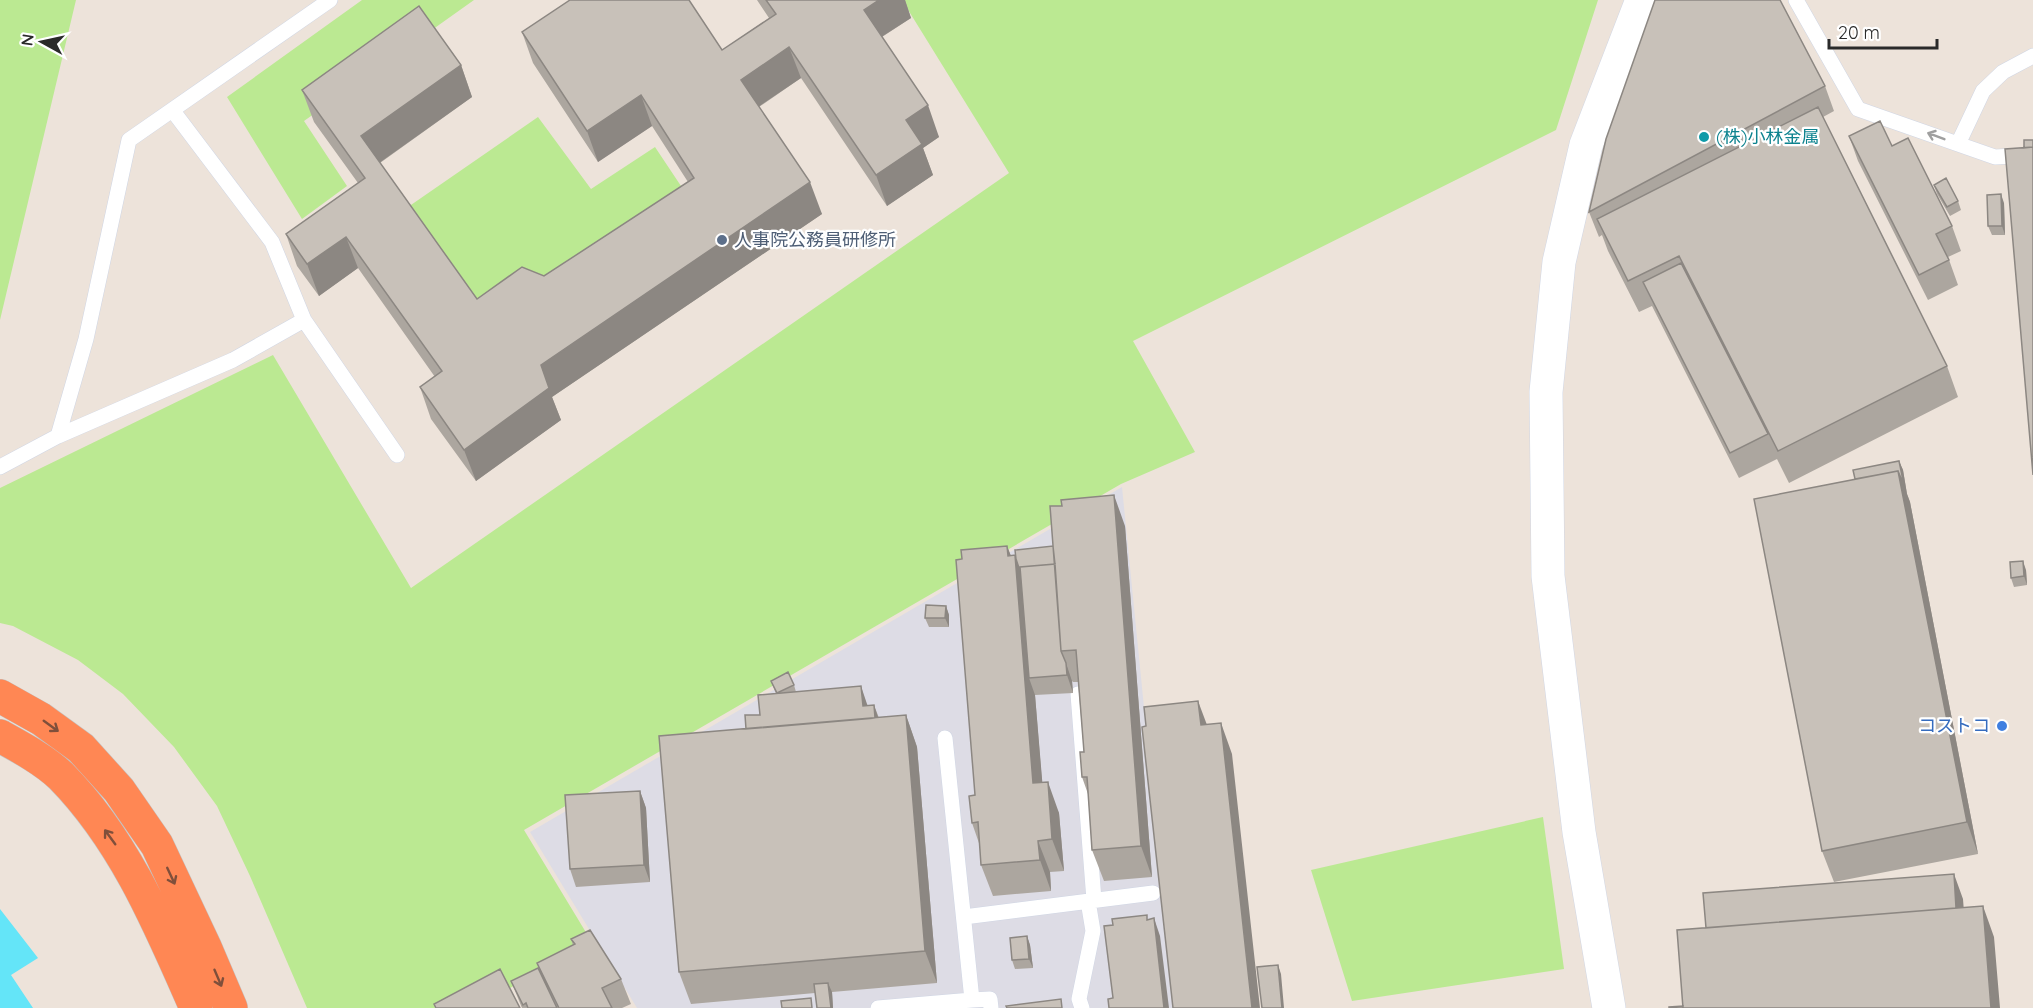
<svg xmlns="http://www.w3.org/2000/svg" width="2033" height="1008" viewBox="0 0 2033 1008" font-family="Quicksand,'Noto Sans JP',sans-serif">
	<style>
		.industrial { fill: #dddce5 }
		.green { fill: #bbe992 }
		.water { fill: #64e5f8 }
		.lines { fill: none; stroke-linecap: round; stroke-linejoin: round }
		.service-casing { stroke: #d0d6e4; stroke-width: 16 }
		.tertiary-casing { stroke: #d0d6e4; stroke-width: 34 }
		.motorway-casing { stroke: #c3c3c3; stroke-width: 34 }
		.service { stroke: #fff; stroke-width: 15 }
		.tertiary { stroke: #fff; stroke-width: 33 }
		.motorway { stroke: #ff8754; stroke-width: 33 }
		.wall { fill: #aca69f }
		.shaded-wall { fill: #8c8782 }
		.building { fill: #c8c1b9; stroke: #8c8782; stroke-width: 1.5 }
		.oneway { stroke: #9f9f9f }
		.oneway2 { stroke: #7f4f3b }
		.culture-dot { fill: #0f9aa8; stroke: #fff; stroke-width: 2 }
		.service-dot { fill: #5c6f8a; stroke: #fff; stroke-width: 2 }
		.shop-dot { fill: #3f7fe0; stroke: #fff; stroke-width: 2 }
		.labels { text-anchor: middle; stroke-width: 4.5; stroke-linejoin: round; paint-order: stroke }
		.culture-label { font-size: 18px; fill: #0d838f; stroke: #fff; text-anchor: start }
		.service-label { font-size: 18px; fill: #4e5e75; stroke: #fff; text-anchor: start }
		.shop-label { font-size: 18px; fill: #366cbe; stroke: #fff; text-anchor: end }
	</style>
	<rect width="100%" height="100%" fill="#ede3da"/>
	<!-- industrial -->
	<path class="industrial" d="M1122 487 1174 1008H637L530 832Z"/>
	<!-- green -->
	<path class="green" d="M0 0H76L0 320Z
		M362 0H474L304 121 347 186 302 219 227 97Z
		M902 0H1598L1556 130 1133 341 1195 452 1121 484 524 830 593 944 472 1008H307L250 876 217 806 174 747 123 694 78 660 13 626 0 623V488L273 355 411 588 1009 173Z
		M538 117 591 189 655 147 697 210 489 323 408 207Z
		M1543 817 1564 969 1352 1001 1311 870Z"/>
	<!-- water -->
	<path class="water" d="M0 909 38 958 11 975 33 1008H0Z"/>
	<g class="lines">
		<defs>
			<path id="service" d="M1796 0 1858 109 1995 157 2033 155
				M1958 144 1983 91 2003 72 2033 56
				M304 320 397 455
				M58 436 233 360 304 320 272 242 173 111
				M0 467 58 436 86 339 129 140 330 0
				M1078 694 1094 900
				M945 738 972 1000 990 999 991 1008
				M964 917 1153 893
				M878 1008 972 1000
				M1082 1008 1079 999 1093 931 1088 901"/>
			<path id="tertiary" d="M1609 1008 1579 832 1548 576 1546 392 1559 262 1586 145 1642 0"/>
			<path id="motorway" d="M0 696 41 719 81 748 119 790 157 845 205 947 231 1008
				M0 736C20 747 44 760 61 776 125 841 160 926 196 1008"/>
		</defs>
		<!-- service casing -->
		<use href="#service" class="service-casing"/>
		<!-- tertiary casing -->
		<use href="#tertiary" class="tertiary-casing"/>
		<!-- motorway casing -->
		<use href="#motorway" class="motorway-casing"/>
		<!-- service -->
		<use href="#service" class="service"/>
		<!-- tertiary -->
		<use href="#tertiary" class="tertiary"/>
		<!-- motorway -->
		<use href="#motorway" class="motorway"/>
	</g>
	<!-- wall -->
	<path class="wall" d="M757 0H905L911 18 882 37 939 137 923 148 933 175 887 206 801 78 759 107 822 214 552 397 561 420 476 481 431 419 420 387 435 377 358 268 319 296 297 266 286 234 358 183 314 122 302 90 461 65 472 97 380 163 477 299 544 276 688 182 652 126 598 162 533 63 522 32 722 50 769 18Z
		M1825 86 1834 111 1823 117 1947 366 1958 397 1789 483 1777 459 1739 478 1652 306 1639 312 1608 251 1602 235 1599 237 1589 212Z
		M1849 136 1892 146 1952 226 1961 251 1948 257 1958 285 1928 300 1858 161Z
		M1934 185 1958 201 1961 210 1950 216 1937 194Z
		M2004 203 2005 235H1992L1988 226Z
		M1899 461 1903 470 1907 494 1910 502 1978 854 1834 882 1822 851 1855 479Z
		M1125 526 1152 877 1104 881 1092 850 1088 794 1082 777 1084 752 1078 682H1073L1072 681 1073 693 1035 695 1042 782 1059 813 1064 871 1050 872 1051 891 993 896 981 865 980 846 972 823 975 795 962 559 1007 546 1011 556 1016 559 1053 546Z
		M2026 570 2027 585 2014 587 2011 578Z
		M946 606 949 615V627H929L925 618Z
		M771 681 794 685 796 692 867 704 868 706 874 705 879 718 906 715 917 747 937 983 832 992 833 1008H817L815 993 691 1004 679 972 746 729 760 715 776 694Z
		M640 791 646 808 650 882 576 887 570 869Z
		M1027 936 1030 945 1033 968 1015 969 1012 960Z
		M571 939 621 979 631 1004 622 1008H522L511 981 542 977 537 963 573 945Z"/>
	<!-- shaded-wall -->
	<path class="shaded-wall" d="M879 0H905L911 18 875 41 864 10Z
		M789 47 801 78 752 111 741 80Z
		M461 65 472 97 372 168 361 136Z
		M641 95 652 126 598 162 587 131Z
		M928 105 939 137 923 148 933 175 887 206 876 175 906 120Z
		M810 182 822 214 552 397 561 420 476 481 464 450 541 365Z
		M2001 194 2004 203 2005 235 2002 226Z
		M346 237 358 268 319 296 307 264Z
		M1899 461 1903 470 1907 494 1910 502 1978 854 1967 822 1898 471Z
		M1114 495 1125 526 1152 877 1141 846Z
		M1007 546 1016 569 1015 555 1026 587 1029 678 1035 695 1045 814 1033 783Z
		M2023 561 2026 570 2027 585 2024 576Z
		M946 606 949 615V627L945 618Z
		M1066 663 1072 681 1073 693 1067 675Z
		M861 686 867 704 869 723 863 706Z
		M1198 701 1210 733 1201 725Z
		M874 705 880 723 876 733Z
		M906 715 917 747 937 983 925 951Z
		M1221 723 1232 754 1260 1008H1252Z
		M1048 782 1059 813 1064 871 1052 839Z
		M640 791 646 808 650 882 644 865Z
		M1038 841 1050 872 1051 891 1040 860Z
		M1954 874 1963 899 1966 939 1956 914Z
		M1983 906 1994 937 2000 1008H1991Z
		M1154 918 1160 936 1169 1008H1164Z
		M1027 936 1030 945 1033 968 1029 959Z
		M1278 965 1281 974 1284 1008H1282Z
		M828 983 832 992 833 1008H831Z"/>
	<!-- building -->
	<path class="building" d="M570 0H689L722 50 776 14 766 0H879L864 10 928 105 906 120 922 144 876 175 789 47 741 80 810 182 541 365 549 388 464 450 420 387 442 371 346 237 307 264 286 234 365 178 302 90 419 6 461 65 361 136 477 299 522 267 544 276 694 178 641 95 587 131 522 32Z
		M1655 0H1780L1825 86 1589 212 1606 139Z
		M1818 107 1947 366 1778 451 1679 256 1628 281 1597 219Z
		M1880 121 1892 146 1908 138 1952 226 1936 234 1949 260 1919 275 1849 136Z
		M2024 140H2033V147L2024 148Z
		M2033 147V475L2005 149Z
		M1946 178 1958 201 1947 207 1934 185Z
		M2001 194 2002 226H1988L1987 195Z
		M1681 263 1768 434 1730 453 1643 282Z
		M1899 461 1904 485 1898 471 1855 479 1853 470Z
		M1898 471 1967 822 1822 851 1754 499Z
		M1114 495 1141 846 1092 850 1087 777H1082L1080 752H1084L1076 650 1061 651 1050 506H1062L1061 500Z
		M1007 546 1008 556 1015 555 1033 783 1048 782 1052 839 1038 841 1040 860 981 865 978 822 972 823 969 796 975 795 956 560 962 559 961 550Z
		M1053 546 1055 564 1020 567V571L1016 559 1015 550Z
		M2023 561 2024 576 2011 578 2010 562Z
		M1055 564 1061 651 1066 663 1067 675 1029 678 1020 567Z
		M926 605 946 606 945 618H925Z
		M788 672 794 685 777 693 771 681Z
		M861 686 863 706 874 705 875 718 746 729 745 715H760L758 695Z
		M1198 701 1201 725 1221 723 1252 1008H1173L1142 727 1146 726 1144 707Z
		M906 715 925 951 679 972 659 736Z
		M640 791 644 865 570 869 565 795Z
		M1954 874 1956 908 1706 928 1703 893Z
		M1983 906 1991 1008H1683L1677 930Z
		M1147 915V920L1154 918 1164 1008H1109L1108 999 1113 998 1104 926 1113 925 1112 919Z
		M590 930 621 979 602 988 612 1008H559L537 963 575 944 571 939Z
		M1027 936 1029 959 1012 960 1010 938Z
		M1278 965 1282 1008H1262L1257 967Z
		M538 968 557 1008H528L526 1003 523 1005 511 981Z
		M500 969 520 1008H436L434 1004Z
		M828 983 831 1008H817L814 984Z
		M811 998 812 1008H782L781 1001Z
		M1061 999 1062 1008H1007L1006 1006Z
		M1683 1006V1008H1669V1007Z"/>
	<!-- one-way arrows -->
	<defs><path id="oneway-shaft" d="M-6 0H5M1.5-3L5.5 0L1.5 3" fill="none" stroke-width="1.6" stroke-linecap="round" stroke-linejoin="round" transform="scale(1.5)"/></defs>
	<use class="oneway" href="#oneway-shaft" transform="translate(1936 136) rotate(-159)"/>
	<g class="oneway2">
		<use href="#oneway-shaft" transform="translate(51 726) rotate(36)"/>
		<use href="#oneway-shaft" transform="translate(110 837) rotate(-126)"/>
		<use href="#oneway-shaft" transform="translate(171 876) rotate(65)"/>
		<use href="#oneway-shaft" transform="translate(218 978) rotate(67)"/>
	</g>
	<!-- markers -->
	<circle class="culture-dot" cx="1704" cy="137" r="6"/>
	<circle class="service-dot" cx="722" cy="240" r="6"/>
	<circle class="shop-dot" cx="2002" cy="726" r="6"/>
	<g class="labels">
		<!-- culture labels -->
		<g class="culture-label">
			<text x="1716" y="143">(株)小林金属</text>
		</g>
		<!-- service labels -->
		<g class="service-label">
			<text x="734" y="246">人事院公務員研修所</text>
		</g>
		<!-- shop labels -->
		<g class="shop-label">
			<text x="1990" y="732">コストコ</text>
		</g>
	</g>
	<!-- north arrow -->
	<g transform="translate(42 42) rotate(278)" stroke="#ffffff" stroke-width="4.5" paint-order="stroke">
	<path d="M0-4.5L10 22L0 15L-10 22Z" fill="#2a2a2a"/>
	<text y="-9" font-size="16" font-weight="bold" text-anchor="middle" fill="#2a2a2a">N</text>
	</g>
	<!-- scale -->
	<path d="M1829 39v9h108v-9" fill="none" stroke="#2a2a2a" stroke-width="3"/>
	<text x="1838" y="39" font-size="18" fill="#2a2a2a" stroke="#ffffff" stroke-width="4.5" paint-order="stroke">20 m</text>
</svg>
